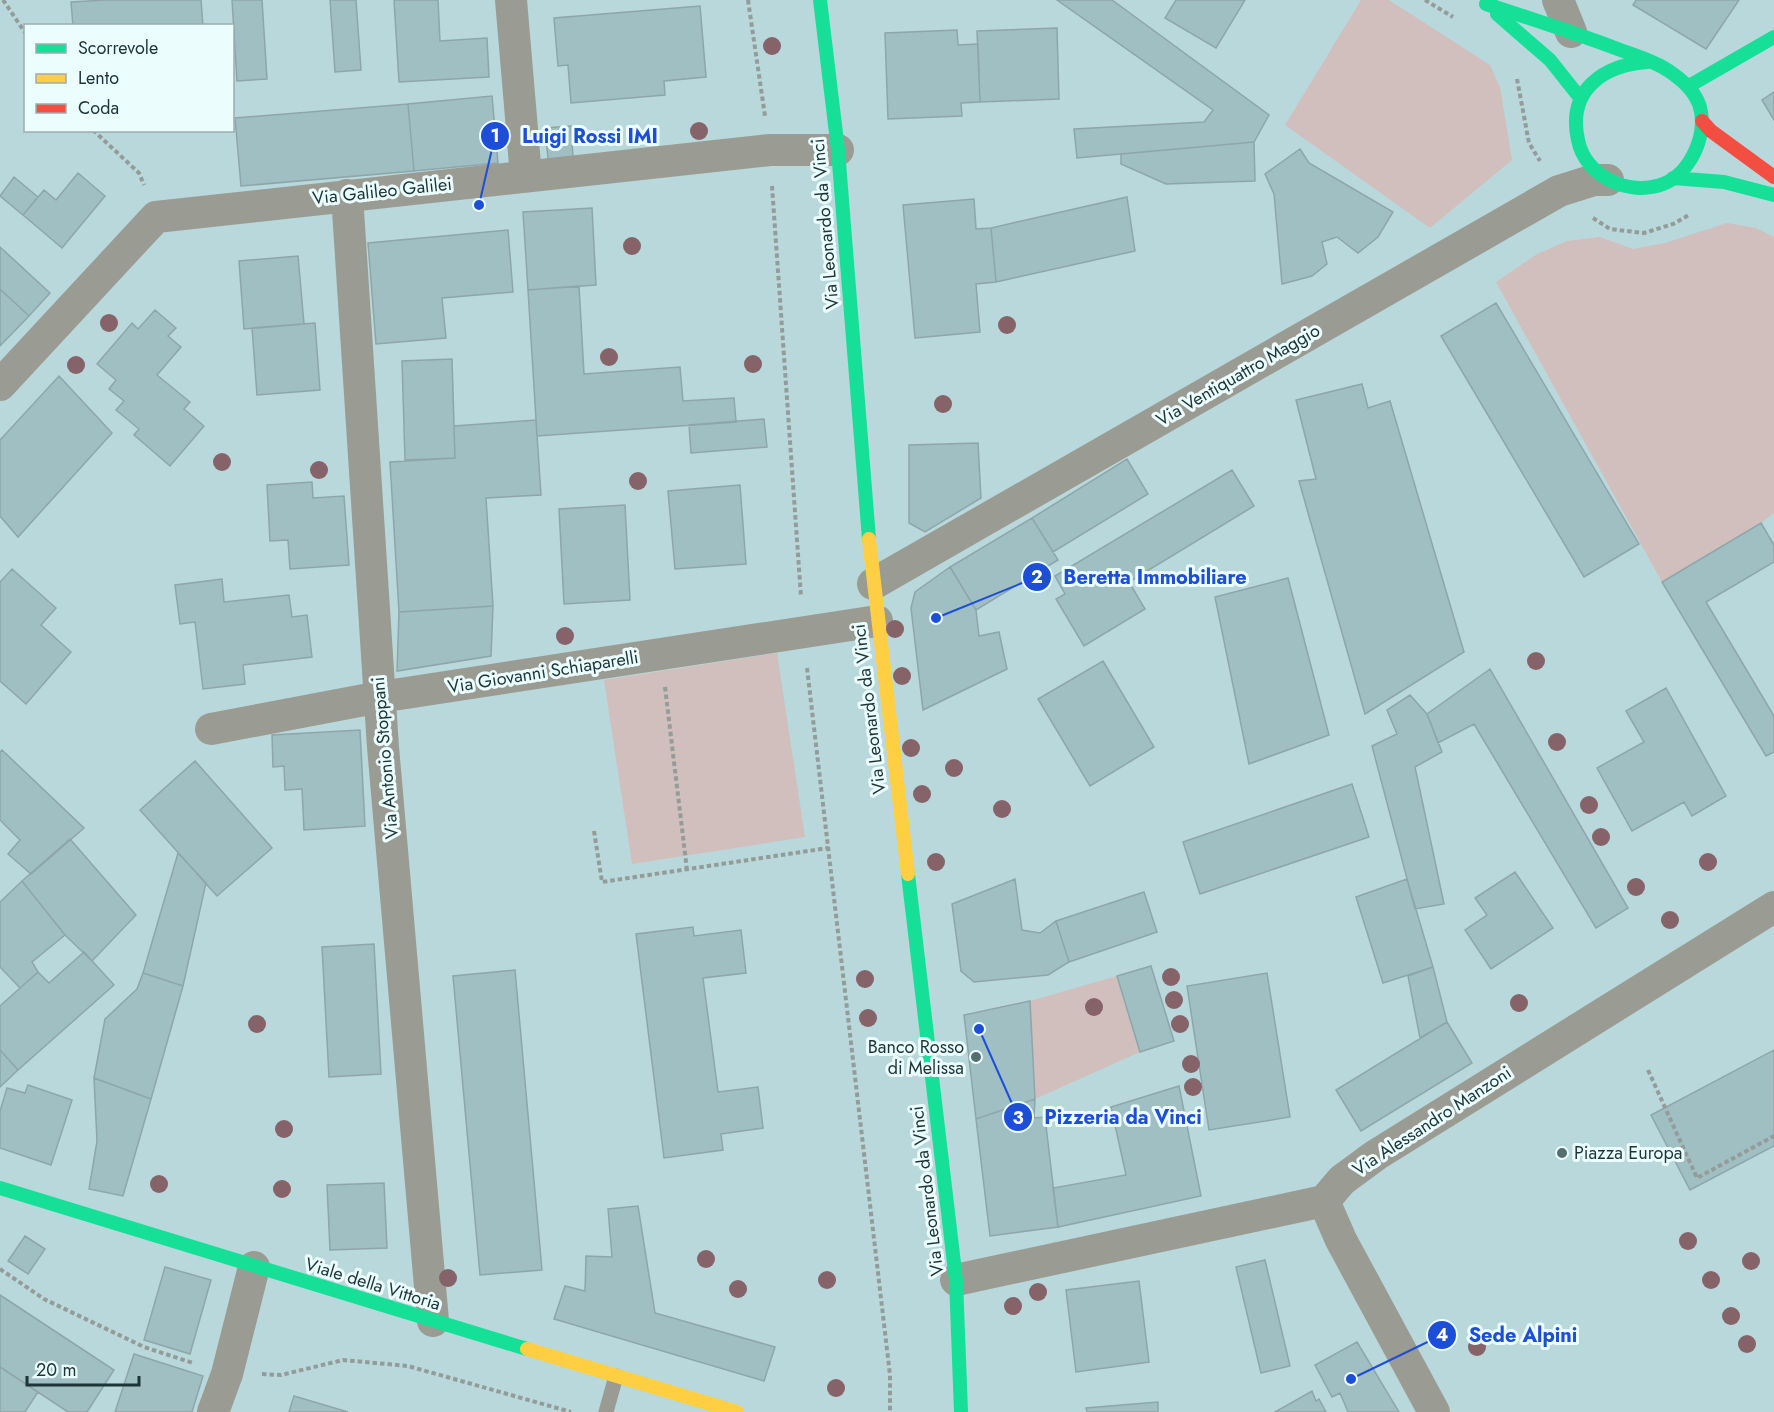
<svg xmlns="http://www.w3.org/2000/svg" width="1774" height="1412" viewBox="0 0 1774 1412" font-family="Jost,sans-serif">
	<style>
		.green { fill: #d0bfbd }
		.building { fill: #9fbfc3; stroke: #8ea6a9; stroke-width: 1.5 }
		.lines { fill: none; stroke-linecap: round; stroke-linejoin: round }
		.path { stroke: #949c99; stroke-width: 4; stroke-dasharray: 4.5 3; stroke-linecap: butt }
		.lane { stroke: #9a9c94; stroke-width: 15 }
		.street { stroke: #9a9c94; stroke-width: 32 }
		.fast { stroke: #16e098; stroke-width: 14 }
		.slow { stroke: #ffcf43; stroke-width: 14 }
		.jam { stroke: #f24e42; stroke-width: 14 }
		.tree { fill: #866269 }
		.poi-dot { fill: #546e71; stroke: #ecfdfe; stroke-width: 2 }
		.labels { text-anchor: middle; stroke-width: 6; stroke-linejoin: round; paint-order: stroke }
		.street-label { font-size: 18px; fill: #1e3538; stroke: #ecfdfe }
		.poi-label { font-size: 18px; fill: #1e3538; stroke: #ecfdfe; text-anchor: end }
		.leader { fill: none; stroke: #1d4ed8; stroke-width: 2 }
		.callout-dot { fill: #1d4ed8; stroke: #ecfdfe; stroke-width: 2 }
		.mark-label { font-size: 18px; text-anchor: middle; font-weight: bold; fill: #fff }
		.callout-label { font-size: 20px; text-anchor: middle; font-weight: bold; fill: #1d4ed8; stroke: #ecfdfe; stroke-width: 6; stroke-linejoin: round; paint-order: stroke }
	</style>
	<rect width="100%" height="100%" fill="#b9d8db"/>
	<!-- green -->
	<path class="green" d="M1361 0H1389L1490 65 1500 87 1512 160 1430 228 1285 125Z
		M1727 223 1756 228 1774 237V513L1761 523 1662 582 1496 282 1537 254 1567 241 1600 237 1633 249 1665 243Z
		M777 653 805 837 632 864 604 680Z
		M1117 976 1140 1052 1035 1099 1030 1001Z"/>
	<!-- building -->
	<path class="building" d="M105 0H201L203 26H73L71 2Z
		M232 0H262L267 79 237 81Z
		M330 0H356L361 70 335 72Z
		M394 0H438L440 41 487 38 489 77 399 82Z
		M1057 0H1112L1269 115 1254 142 1077 158 1074 129 1204 122 1213 110Z
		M1176 0H1245L1216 48 1165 18Z
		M1636 0H1739L1706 49 1633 5Z
		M700 6 706 77 664 81 665 95 571 103 568 65 558 66 554 18Z
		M1057 28 1059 99 980 102 977 31Z
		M957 30 958 45 978 44 980 102 961 103 962 116 888 119 885 33Z
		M1774 92V120L1762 100Z
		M492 96 498 163 414 171 408 104Z
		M408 104 414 171 241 186 235 118Z
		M571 126 573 157 548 159 545 128Z
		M1254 142 1255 181 1166 184 1121 164V154Z
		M1300 149 1309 163 1393 212 1378 237 1358 253 1337 237 1322 242 1327 264 1312 276 1282 284 1274 194 1265 174Z
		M78 173 105 196 62 248 23 215 44 190 56 200Z
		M14 177 38 197 23 215 0 196Z
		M1127 197 1135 251 996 282 991 228Z
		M974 199 976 229 991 228 996 282 976 284 980 332 915 338 903 205Z
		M592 208 596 285 528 290 523 212Z
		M508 230 513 292 442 298 446 338 376 344 368 243Z
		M0 247 50 293 29 316 0 289Z
		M298 256 304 324 244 329 239 261Z
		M579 286 584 374 680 367 683 401 734 398 736 422 537 436 528 290Z
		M0 289 29 316 0 346Z
		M1496 303 1639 544 1584 577 1441 336Z
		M155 310 176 328 168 336 181 347 157 375 190 402 184 409 204 426 170 466 134 435 139 429 116 410 124 401 109 389 116 380 97 364 132 323 138 329Z
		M315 323 320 390 257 395 252 328Z
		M452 359 455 458 405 460 402 361Z
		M59 376 112 433 18 537 0 516V440Z
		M1362 384 1368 408 1390 401 1464 652 1365 714 1299 481 1316 479 1296 400Z
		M764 419 767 447 691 453 689 425Z
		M536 420 541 495 486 498 493 606 399 612 390 462 455 458 454 426Z
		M978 443 981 498 925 532 909 523V445Z
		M1127 459 1148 494 1053 552 1032 518Z
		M1232 470 1254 506 1129 582 1145 609 1084 646 1056 599 1065 594 1055 576Z
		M312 482 313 498 344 496 349 565 290 569 288 540 270 541 267 485Z
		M740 485 746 564 675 569 668 491Z
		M625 505 630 600 564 604 559 509Z
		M1032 518 1058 560 976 610 950 567Z
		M1761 523 1774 545V562L1706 602 1774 716V752L1766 756 1662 582Z
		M950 567 976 610 979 636 999 632 1007 669 923 710 911 608 915 592Z
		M12 569 56 608 41 625 71 652 26 704 0 681V582Z
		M1288 578 1329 735 1249 764 1215 597Z
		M222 579 224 602 289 595 292 617 307 615 312 657 243 665 245 684 203 689 195 622 180 624 175 585Z
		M493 606 491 656 397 671 399 612Z
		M1103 661 1154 747 1090 786 1038 699Z
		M1490 669 1628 908 1596 928 1474 724 1438 743 1427 714Z
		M1666 688 1726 796 1692 816 1684 802 1632 831 1597 768 1644 742 1626 711Z
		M1410 695 1427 714 1442 752 1415 767 1444 904 1415 909 1372 746 1397 734 1387 710Z
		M360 730 365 826 304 830 302 789 285 790 284 766 273 767 272 735Z
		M2 750 84 828 31 874 8 854 20 840 0 820V752Z
		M195 761 272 848 217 896 140 810Z
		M1352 784 1369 837 1200 894 1183 842Z
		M70 839 136 915 92 961 65 935 22 881Z
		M178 853 206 883 183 986 143 973Z
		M1515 872 1553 928 1491 969 1465 930 1487 915 1475 898Z
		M1015 879 1022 930 1040 933 1056 921 1069 962 1048 975 974 982 961 971 952 904Z
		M1407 879 1433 967 1383 983 1356 897Z
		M22 881 65 935 32 962 38 972 20 988 0 967V902Z
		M1144 892 1157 932 1069 962 1056 921Z
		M693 927 694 936 741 930 746 973 703 978 718 1092 758 1087 763 1128 721 1134 723 1150 664 1158 636 934Z
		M374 944 381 1074 329 1077 322 947Z
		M84 952 114 985 18 1070 0 1050V1006L38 972 49 983Z
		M1151 966 1174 1041 1140 1052 1117 976Z
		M1433 967 1447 1022 1420 1038 1408 976Z
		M515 970 542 1270 480 1275 453 976Z
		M143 973 183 986 151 1099 94 1078 105 1019 137 989Z
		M1267 973 1290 1117 1209 1130 1187 986Z
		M1030 1001 1035 1099 976 1119 964 1015Z
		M1447 1022 1472 1063 1361 1131 1336 1090Z
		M0 1050 18 1070 0 1087Z
		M1774 1050V1146L1690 1190 1651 1115Z
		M94 1078 151 1099 123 1196 89 1189 97 1141Z
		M28 1085 72 1100 51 1165 0 1148V1111L7 1088 25 1093Z
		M1179 1086 1201 1196 1058 1227 1053 1188 1126 1175 1111 1107Z
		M1035 1099 1034 1118 1045 1117 1058 1227 990 1236 976 1119Z
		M384 1183 387 1248 330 1250 327 1185Z
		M638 1206 655 1313 775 1347 764 1381 554 1319 565 1286 585 1291 586 1256 612 1257 608 1209Z
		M25 1236 45 1249 28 1274 8 1261Z
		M1265 1260 1290 1366 1261 1373 1236 1267Z
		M165 1267 211 1280 190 1354 144 1340Z
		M1139 1281 1149 1362 1076 1372 1066 1290Z
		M0 1295 114 1370 87 1412H68L0 1367Z
		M1357 1342 1399 1412H1348L1340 1393 1332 1397 1315 1365Z
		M134 1354 203 1376 192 1412H115Z
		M0 1367 38 1392 25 1412H0Z
		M1312 1391 1316 1401 1319 1399 1326 1412H1275Z
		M294 1396 348 1412H289Z
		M1158 1402V1412H1087L1086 1408Z"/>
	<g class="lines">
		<!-- path -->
		<path class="path" d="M3 0 26 34
			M748 0 765 116
			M1425 0 1453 17
			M1517 79 1529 143 1540 161
			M93 130 139 173 144 185
			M772 186 801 597
			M1593 218 1610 229 1644 233 1673 224 1689 215
			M807 668 890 1375V1412
			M665 687 687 870
			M594 831 602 882 828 848
			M1648 1070 1697 1178 1774 1136
			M0 1269 44 1299 144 1347 193 1363
			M262 1374 281 1375 343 1360 408 1366 571 1412"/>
		<!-- lane -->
		<path class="lane" d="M606 1412 616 1376"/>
		<!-- street -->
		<path class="street" d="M511 0 526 176
			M1558 0 1571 32
			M347 195 383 747 433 1321
			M0 385 156 217 770 150H838
			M873 584 1559 191 1594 180H1608
			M211 729 380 697 877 621
			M1324 1201 1341 1240 1434 1412
			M956 1280 1324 1201 1342 1180 1376 1155 1774 907
			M213 1412 227 1374 254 1267"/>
		<!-- fast -->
		<path class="fast" d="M820 0 838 150 869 539
			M1486 4C1529 18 1572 32 1615 48 1633 55 1653 60 1669 71 1682 80 1693 89 1699 104 1709 133 1691 173 1663 184 1628 197 1585 176 1578 140 1567 90 1603 65 1648 62
			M1497 14 1550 60 1581 99
			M1689 86 1774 37
			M1673 178 1724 182 1774 195
			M908 874 956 1280 961 1412
			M0 1188 527 1349"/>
		<!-- slow -->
		<path class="slow" d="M869 539 908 874
			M527 1349 737 1412"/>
		<!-- jam -->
		<path class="jam" d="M1702 121 1711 131 1774 177"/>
	</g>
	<!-- trees -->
	<g class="tree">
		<circle cx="772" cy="46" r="9"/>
		<circle cx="699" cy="131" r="9"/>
		<circle cx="632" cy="246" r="9"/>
		<circle cx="109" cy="323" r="9"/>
		<circle cx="1007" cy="325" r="9"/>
		<circle cx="609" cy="357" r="9"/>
		<circle cx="753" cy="364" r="9"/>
		<circle cx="76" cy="365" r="9"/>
		<circle cx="943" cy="404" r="9"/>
		<circle cx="222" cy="462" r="9"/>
		<circle cx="319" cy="470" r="9"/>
		<circle cx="638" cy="481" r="9"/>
		<circle cx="895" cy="629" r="9"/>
		<circle cx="565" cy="636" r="9"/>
		<circle cx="1536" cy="661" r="9"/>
		<circle cx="902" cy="676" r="9"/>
		<circle cx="1557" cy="742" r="9"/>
		<circle cx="911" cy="748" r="9"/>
		<circle cx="954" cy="768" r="9"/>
		<circle cx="922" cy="794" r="9"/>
		<circle cx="1589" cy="805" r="9"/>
		<circle cx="1002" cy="809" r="9"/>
		<circle cx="1601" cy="837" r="9"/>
		<circle cx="936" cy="862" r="9"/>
		<circle cx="1708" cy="862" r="9"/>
		<circle cx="1636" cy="887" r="9"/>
		<circle cx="1670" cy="920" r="9"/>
		<circle cx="1171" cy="977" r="9"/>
		<circle cx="865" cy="979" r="9"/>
		<circle cx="1174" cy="1000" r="9"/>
		<circle cx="1519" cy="1003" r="9"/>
		<circle cx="1094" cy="1007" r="9"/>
		<circle cx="868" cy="1018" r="9"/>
		<circle cx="257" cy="1024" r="9"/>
		<circle cx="1180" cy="1024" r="9"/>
		<circle cx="1191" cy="1064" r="9"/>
		<circle cx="1193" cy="1087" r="9"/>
		<circle cx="284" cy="1129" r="9"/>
		<circle cx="159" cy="1184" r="9"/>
		<circle cx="282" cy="1189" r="9"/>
		<circle cx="1688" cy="1241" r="9"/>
		<circle cx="706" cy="1259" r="9"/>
		<circle cx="1751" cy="1261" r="9"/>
		<circle cx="448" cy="1278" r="9"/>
		<circle cx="827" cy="1280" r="9"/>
		<circle cx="1711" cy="1280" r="9"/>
		<circle cx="738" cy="1289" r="9"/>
		<circle cx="1038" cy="1292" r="9"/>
		<circle cx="1013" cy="1306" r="9"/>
		<circle cx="1731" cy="1316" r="9"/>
		<circle cx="1747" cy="1344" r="9"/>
		<circle cx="1477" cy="1347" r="9"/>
		<circle cx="836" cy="1388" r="9"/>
	</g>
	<!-- markers -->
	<g class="poi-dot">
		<circle cx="976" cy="1057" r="6"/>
		<circle cx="1562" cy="1153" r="6"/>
	</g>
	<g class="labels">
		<!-- street labels -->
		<g class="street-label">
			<text transform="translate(382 191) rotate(-6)" y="6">Via Galileo Galilei</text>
			<text transform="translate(825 224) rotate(-95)" y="6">Via Leonardo da Vinci</text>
			<text transform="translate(1238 375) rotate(-30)" y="6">Via Ventiquattro Maggio</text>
			<text transform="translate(543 672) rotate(-9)" y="6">Via Giovanni Schiaparelli</text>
			<text transform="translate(869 709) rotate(-97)" y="6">Via Leonardo da Vinci</text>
			<text transform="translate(385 758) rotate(-95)" y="6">Via Antonio Stoppani</text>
			<text transform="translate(1432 1121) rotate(-33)" y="6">Via Alessandro Manzoni</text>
			<text transform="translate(927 1191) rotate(-97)" y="6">Via Leonardo da Vinci</text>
			<text transform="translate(373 1284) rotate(17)" y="6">Viale della Vittoria</text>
		</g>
		<!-- poi labels -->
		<g class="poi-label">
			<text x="964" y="1053">Banco Rosso<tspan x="964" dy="21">di Melissa</tspan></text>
			<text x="1574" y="1159" text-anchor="start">Piazza Europa</text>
		</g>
	</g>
	<!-- callouts -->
	<path class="leader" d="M479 205L495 136M936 618L1037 577M979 1029L1018 1117M1351 1379L1442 1335"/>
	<g class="callout-dot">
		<circle cx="479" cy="205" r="6"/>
		<circle cx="936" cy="618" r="6"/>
		<circle cx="979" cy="1029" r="6"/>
		<circle cx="1351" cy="1379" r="6"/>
		<circle cx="495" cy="136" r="15"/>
		<circle cx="1037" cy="577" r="15"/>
		<circle cx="1018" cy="1117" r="15"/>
		<circle cx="1442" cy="1335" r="15"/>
	</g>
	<g class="mark-label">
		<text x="495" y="142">1</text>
		<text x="1037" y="583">2</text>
		<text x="1018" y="1124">3</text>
		<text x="1442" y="1341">4</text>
	</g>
	<g class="callout-label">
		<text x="590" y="143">Luigi Rossi IMI</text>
		<text x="1155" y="584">Beretta Immobiliare</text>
		<text x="1123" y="1124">Pizzeria da Vinci</text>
		<text x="1523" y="1342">Sede Alpini</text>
	</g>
	<!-- legend -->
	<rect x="24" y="24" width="210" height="108" fill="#ecfdfe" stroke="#9aadaf" stroke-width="1.5"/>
	<rect x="36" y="44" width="30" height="9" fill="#16e098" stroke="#9aadaf" stroke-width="1.5"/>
	<text x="78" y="54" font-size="18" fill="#1e3538">Scorrevole</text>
	<rect x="36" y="74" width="30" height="9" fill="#ffcf43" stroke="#9aadaf" stroke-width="1.5"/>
	<text x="78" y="84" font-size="18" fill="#1e3538">Lento</text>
	<rect x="36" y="104" width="30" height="9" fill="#f24e42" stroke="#9aadaf" stroke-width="1.5"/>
	<text x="78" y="114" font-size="18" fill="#1e3538">Coda</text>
	<!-- scale -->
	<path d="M27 1376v9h112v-9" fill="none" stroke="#1e3538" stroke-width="3"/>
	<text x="36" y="1376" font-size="18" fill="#1e3538" stroke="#ecfdfe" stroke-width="4.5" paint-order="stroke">20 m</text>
</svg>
